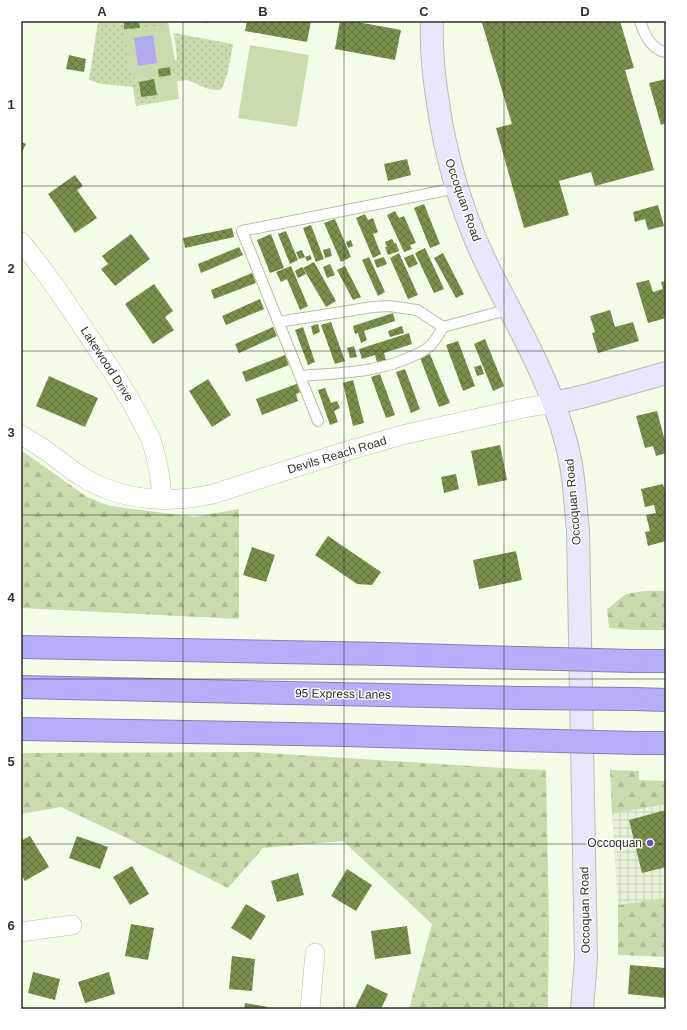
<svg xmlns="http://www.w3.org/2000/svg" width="687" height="1030" viewBox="0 0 687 1030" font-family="Helvetica,sans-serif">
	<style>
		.industrial { fill: url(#industrial-grid) }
		.grass { fill: url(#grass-dots) }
		.forest { fill: url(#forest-firs) }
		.garden { fill: #cadcad }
		.water { fill: #b1aaee }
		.building { fill: url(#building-cross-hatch) }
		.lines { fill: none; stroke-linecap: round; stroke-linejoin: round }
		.lane-casing { stroke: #b7bfab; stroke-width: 12 }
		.street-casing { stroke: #b7bfab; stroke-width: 20 }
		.secondary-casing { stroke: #b7bfab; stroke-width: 24 }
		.highway-casing { stroke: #8682b1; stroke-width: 24 }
		.lane { stroke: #fff; stroke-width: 10 }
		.street { stroke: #fff; stroke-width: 19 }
		.secondary { stroke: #e9e7fe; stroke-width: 22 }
		.highway { stroke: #b5aefa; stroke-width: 22 }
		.highway-bridge-casing { stroke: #8682b1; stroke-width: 24; stroke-linecap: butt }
		.highway-bridge { stroke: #b5aefa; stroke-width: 22 }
		.grid { fill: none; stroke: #2e3129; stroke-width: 1; stroke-opacity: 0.55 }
		.poi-dot { fill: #684ec8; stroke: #fff; stroke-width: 1.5 }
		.labels { text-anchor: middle; stroke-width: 3; stroke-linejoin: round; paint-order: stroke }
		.street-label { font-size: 12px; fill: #2e3129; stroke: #fff }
		.poi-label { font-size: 12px; fill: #2e3129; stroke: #fff; text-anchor: end }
		.neatline { fill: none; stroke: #2e3129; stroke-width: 1.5 }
		.grid-label { font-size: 13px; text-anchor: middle; font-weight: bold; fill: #2e3129 }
	</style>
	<defs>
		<pattern id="industrial-grid" width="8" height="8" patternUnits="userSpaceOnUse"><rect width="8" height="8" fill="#e7f2d6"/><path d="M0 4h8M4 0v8" fill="none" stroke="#c6d0b8"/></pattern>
		<pattern id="grass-dots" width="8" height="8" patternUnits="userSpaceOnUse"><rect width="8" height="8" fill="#cadcad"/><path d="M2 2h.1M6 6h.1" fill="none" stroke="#aebd95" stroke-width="1.8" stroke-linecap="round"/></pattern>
		<pattern id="forest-firs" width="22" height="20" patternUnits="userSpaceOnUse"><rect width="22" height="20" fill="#cadcad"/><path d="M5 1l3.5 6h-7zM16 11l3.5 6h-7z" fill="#aebd95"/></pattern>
		<pattern id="building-cross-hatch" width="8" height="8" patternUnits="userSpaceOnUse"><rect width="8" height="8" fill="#79904d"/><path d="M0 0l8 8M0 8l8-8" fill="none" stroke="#647640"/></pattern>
	</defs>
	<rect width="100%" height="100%" fill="#f4fde8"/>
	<!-- industrial -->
	<path class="industrial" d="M666 804V898L618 905 612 814Z"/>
	<!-- grass -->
	<path class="grass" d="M98 21H168L169 26 125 31 132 81 156 77 160 102 136 106 133 87 101 84 89 80Z
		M174 33 233 44 228 72 222 89C208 93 199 83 187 80 184 80 180 81 177 81L175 74 171 75 169 64 177 59Z"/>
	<!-- forest -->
	<path class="forest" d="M21 450 87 497 110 506 194 517 239 509V619L21 608Z
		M643 591H666V630H636L609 628 607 609 626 594Z
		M252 752 519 769 546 770 549 923 548 1009H409L432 924 343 841 263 848 228 888 131 840 61 807 21 814V753Z
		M610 770 639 771V780L666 781V804L612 814Z
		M666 898V957L618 955V905Z"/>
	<!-- garden -->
	<path class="garden" d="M169 26 175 61 169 64 171 75 176 74 179 99 160 102 156 77 132 81 124 31Z
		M250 45 309 55 297 127 238 118Z"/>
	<!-- water -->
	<path class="water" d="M153 35 157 63 138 66 134 38Z"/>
	<!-- building -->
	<path class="building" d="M124 21H139L140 28 124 29Z
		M198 21H208V23L198 22Z
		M247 21H311L307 42 245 31Z
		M340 21H352L401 30 395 60 335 49Z
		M488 21H620L634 68 625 70 654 170 595 186 591 172 559 181 569 215 524 228 496 128 512 124 482 23Z
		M69 55 86 59 84 72 66 69Z
		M170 67 171 75 159 77 158 69Z
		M154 79 157 95 141 97 139 82Z
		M666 79V123L661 125 649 83Z
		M21 142 26 144 21 154Z
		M407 159 411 175 388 181 384 164Z
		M75 175 83 186 77 190 97 218 75 233 48 194Z
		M424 204 440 244 430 248 414 208Z
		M658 205 664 226 648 230 645 219 635 222 633 212Z
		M395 211 399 218 404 216 416 243 410 245 412 249 404 252 387 215Z
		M365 214 368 220 373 218 378 232 373 234 381 254 373 258 356 218Z
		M335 219 351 257 341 262 324 223Z
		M311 225 324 259 316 262 303 228Z
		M232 228 234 237 185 248 183 238Z
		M286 231 298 260 290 264 278 234Z
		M131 234 150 259 115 286 101 269 108 264 102 256Z
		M271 234 284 268 270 273 257 240Z
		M392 239 395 244 396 243 399 251 388 255 385 247H387L385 242Z
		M351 240 353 246 348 248 346 242Z
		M239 247 243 255 201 273 198 264Z
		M330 248 332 256 325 258 323 250Z
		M425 248 444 289 434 293 415 253Z
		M302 250 305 257 299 259 296 252Z
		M399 253 418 295 408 299 390 258Z
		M443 253 464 294 456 298 434 258Z
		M413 254 418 264 409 268 404 258Z
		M310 255 312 259 307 261 305 257Z
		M369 257 385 292 378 296 362 260Z
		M384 257 387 264 377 268 374 260Z
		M314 262 336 301 326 307 303 268Z
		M330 264 335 275 327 278 323 267Z
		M291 266 308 306 300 310 287 279 281 282 276 272Z
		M345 266 361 297 353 300 337 270Z
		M302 267 306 274 298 278 295 271Z
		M252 273 256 283 214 299 211 290Z
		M649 280 653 292 663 289 661 282 666 281V318L648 323 636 283Z
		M154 284 173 311 165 317 174 330 153 344 125 304Z
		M260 299 264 309 226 325 222 316Z
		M610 310 615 327 633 322 639 341 598 353 592 333 595 332 590 316Z
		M393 313 395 321 364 331 367 340 361 343 358 333 363 331 355 334 353 326Z
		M331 322 345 361 335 364 321 325Z
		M318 324 320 332 313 335 311 326Z
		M402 326 404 333 390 337 388 331Z
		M273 327 277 336 239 353 235 344Z
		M303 327 315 362 308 365 295 330Z
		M409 333 412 344 384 353 386 360 377 362 375 355 362 359 359 349Z
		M485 339 504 386 493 391 474 344Z
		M458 341 475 386 463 391 446 345Z
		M354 346 357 357 350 358 347 348Z
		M430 354 450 403 439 407 420 358Z
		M285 355 289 365 246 382 242 372Z
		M481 365 484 374 477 376 474 367Z
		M405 369 420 409 411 413 396 372Z
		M380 374 395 415 386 418 371 377Z
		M49 376 98 398 85 427 36 406Z
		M208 379 231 415 212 427 189 391Z
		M353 380 364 423 353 426 343 383Z
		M299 383 303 391 296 394 298 401 262 415 256 399Z
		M325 388 331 403 337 401 340 408 334 411 338 422 330 425 318 390Z
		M657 411 665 441H666V453L656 456 653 446 645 448 636 416Z
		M500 445 507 480 478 486 471 451Z
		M456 474 459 489 444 493 441 477Z
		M663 484 666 495V541L648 546 645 532 650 531 646 515 656 513 654 505 645 507 641 489Z
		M328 536 381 572 372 585 357 584 315 555Z
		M252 547 275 555 266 582 243 575Z
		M516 551 522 580 479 589 473 560Z
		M666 810V867L642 873 629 820Z
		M30 836 49 867 25 881 21 875V841Z
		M77 836 108 847 100 869 69 858Z
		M132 866 149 894 130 905 113 877Z
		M347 869 372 885 356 911 331 896Z
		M298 873 304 895 277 902 271 881Z
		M246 904 266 916 251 940 231 928Z
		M131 924 154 928 148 960 125 956Z
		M407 926 411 954 375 959 371 931Z
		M232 956 255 959 252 991 229 989Z
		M630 965 666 968V998L628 994Z
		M33 972 60 979 55 1000 28 993Z
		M109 972 115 994 85 1003 78 982Z
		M367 984 388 994 381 1009H357L355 1008Z
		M245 1003 268 1007 267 1009H244Z"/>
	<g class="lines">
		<defs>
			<path id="lane" d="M640 21C644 34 651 50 666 52
				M278 322 373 307 389 306 417 310 443 327
				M300 376C339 373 379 373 415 355 420 353 425 350 429 347 435 342 439 334 443 327L510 309
				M318 421 242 231 457 188"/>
			<path id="street" d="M21 242C51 278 76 317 102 356 116 376 129 397 140 418 144 426 148 433 151 440 158 460 161 480 162 500
				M21 435C28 439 35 443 42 448 56 457 69 469 84 478 123 501 169 504 213 494L347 451 402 435 524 408 554 403
				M21 932 72 925
				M310 1009 315 953"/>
			<path id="secondary" d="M432 21C431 46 433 71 437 96 445 156 462 214 489 269 517 325 550 380 566 442 574 471 575 501 578 531L586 959 582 1009
				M554 403 585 396 666 373"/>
			<path id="highway" d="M21 647 384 654 520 658
				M633 661H666
				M21 687 520 698
				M635 699 666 700
				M21 729 345 735 519 740
				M637 743H666"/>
		</defs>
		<!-- lane casing -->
		<use href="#lane" class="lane-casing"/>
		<!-- street casing -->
		<use href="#street" class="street-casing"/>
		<!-- secondary casing -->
		<use href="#secondary" class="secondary-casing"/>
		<!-- highway casing -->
		<use href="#highway" class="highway-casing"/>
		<!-- lane -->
		<use href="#lane" class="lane"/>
		<!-- street -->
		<use href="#street" class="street"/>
		<!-- secondary -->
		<use href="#secondary" class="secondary"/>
		<!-- highway -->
		<use href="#highway" class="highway"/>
		<defs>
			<path id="highway-bridge" d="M520 658 633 661
				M520 698 635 699
				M519 740 637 743"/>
		</defs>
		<!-- highway-bridge casing -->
		<use href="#highway-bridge" class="highway-bridge-casing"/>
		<!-- highway-bridge -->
		<use href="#highway-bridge" class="highway-bridge"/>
	</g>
	<!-- grid -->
	<path class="grid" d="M183 21V1009M344 21V1009M504 21V1009M21 186H666M21 351H666M21 515H666M21 679H666M21 844H666"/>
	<!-- markers -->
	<circle class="poi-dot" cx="650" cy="843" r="4"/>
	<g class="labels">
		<!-- street labels -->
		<g class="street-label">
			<text transform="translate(463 200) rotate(71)" y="4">Occoquan Road</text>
			<text transform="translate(107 364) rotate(57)" y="4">Lakewood Drive</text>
			<text transform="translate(337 455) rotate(-17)" y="4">Devils Reach Road</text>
			<text transform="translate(573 502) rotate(-95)" y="4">Occoquan Road</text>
			<text transform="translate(343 694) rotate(1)" y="4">95 Express Lanes</text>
			<text transform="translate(585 910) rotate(-91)" y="4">Occoquan Road</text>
		</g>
		<!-- poi labels -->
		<g class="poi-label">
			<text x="642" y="847">Occoquan</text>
		</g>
	</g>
	<!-- border -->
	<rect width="687" height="1030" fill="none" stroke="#ffffff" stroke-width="44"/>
	<rect x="22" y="22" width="643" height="986" class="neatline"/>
	<g class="grid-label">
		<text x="102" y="16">A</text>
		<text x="263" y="16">B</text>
		<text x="424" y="16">C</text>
		<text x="585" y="16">D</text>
		<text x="11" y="109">1</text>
		<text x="11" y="273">2</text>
		<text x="11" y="437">3</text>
		<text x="11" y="602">4</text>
		<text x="11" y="766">5</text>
		<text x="11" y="930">6</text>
	</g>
</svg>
